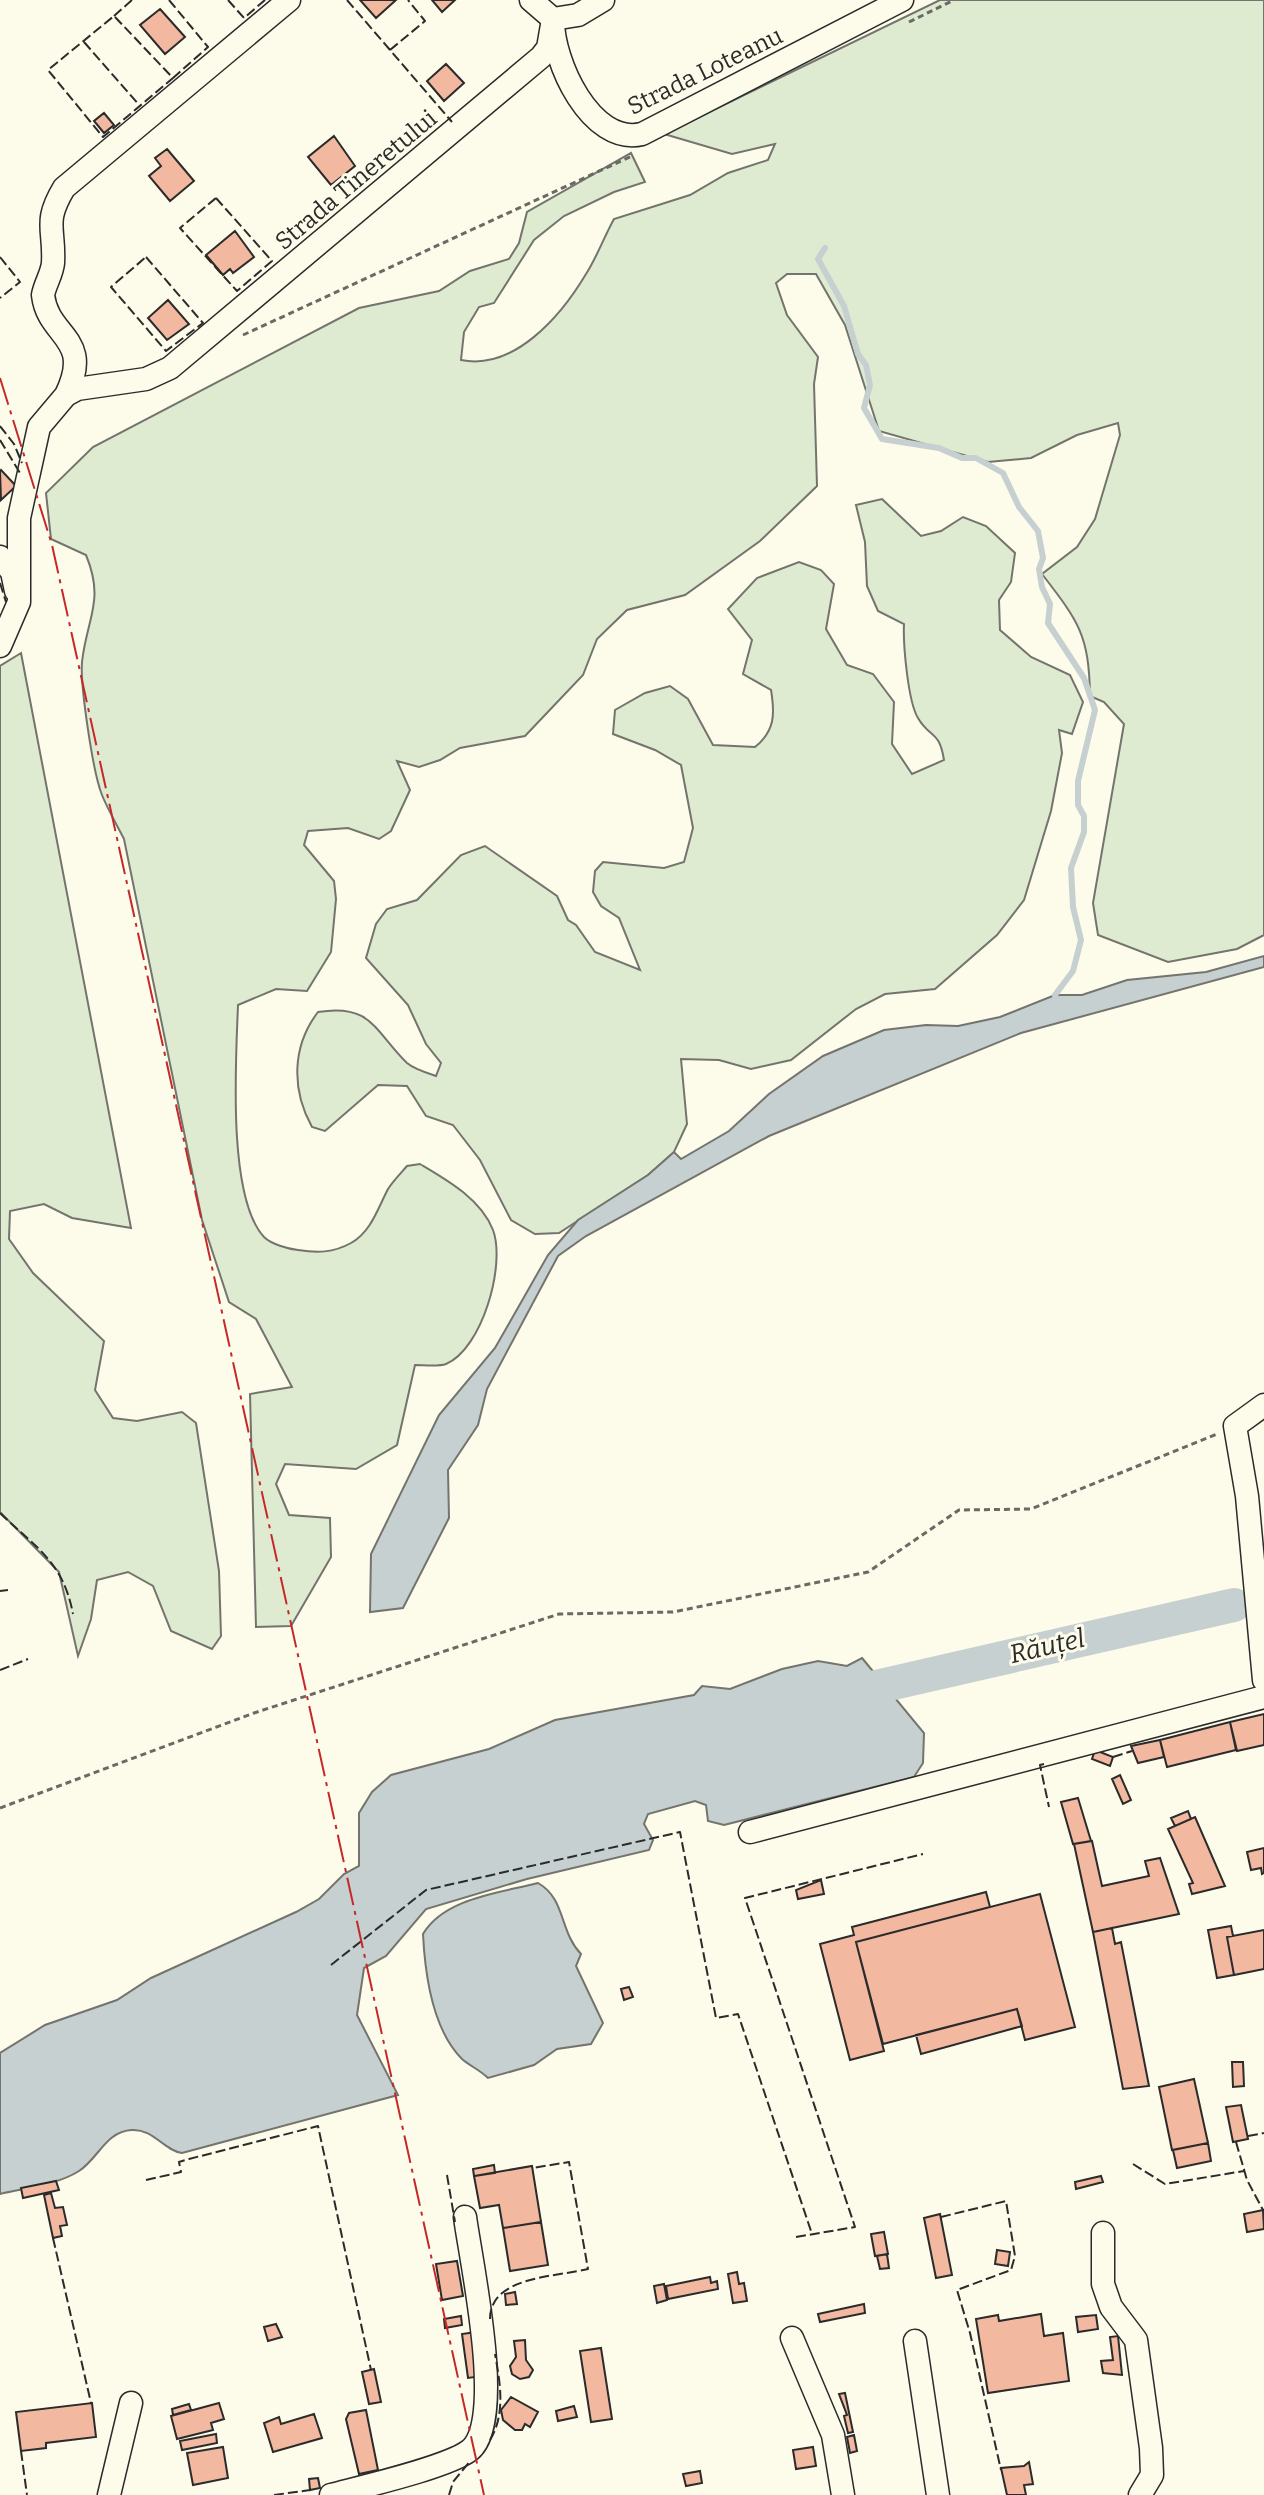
<svg xmlns="http://www.w3.org/2000/svg" width="1264" height="2495" viewBox="0 0 1264 2495" font-family="Bitter,serif">
	<style>
		.green { fill: #deebd1; stroke: #74746e; stroke-width: 2 }
		.water { fill: #c7d0d0; stroke: #74746e; stroke-width: 2 }
		.lines { fill: none; stroke-linecap: round; stroke-linejoin: round }
		.stream { stroke: #c7d0d0; stroke-width: 6 }
		.river { stroke: #c7d0d0; stroke-width: 34 }
		.building { fill: #f2b8a0; stroke: #2b2b2b; stroke-width: 2 }
		.minor-casing { stroke: #2b2b2b; stroke-width: 25 }
		.path { stroke: #6a6964; stroke-width: 3; stroke-dasharray: 6 4; stroke-linecap: butt }
		.minor { stroke: #fdfbea; stroke-width: 22 }
		.fence { stroke: #2b2b2b; stroke-width: 2; stroke-dasharray: 10 4; stroke-linecap: butt }
		.power { stroke: #c62828; stroke-width: 2; stroke-dasharray: 28 6 4 6; stroke-linecap: butt }
		.labels { text-anchor: middle; stroke-width: 6; stroke-linejoin: round; paint-order: stroke }
		.street-label { font-size: 24px; fill: #2b2b2b; stroke: #fdfbea }
		.water-label { font-size: 26px; font-style: italic; fill: #2b2b2b; stroke: #fdfbea }
	</style>
	<rect width="100%" height="100%" fill="#fdfbea"/>
	<!-- green -->
	<path class="green" d="M940 0H1264V935L1237 949 1168 962 1098 935 1093 903 1124 724 1104 702 1090 696C1089 635 1079 622 1042 574L1077 547 1095 519 1120 435 1118 423 1077 435 1031 458 988 462 879 431 845 325 816 274H787L776 283 787 315 818 357 814 384 817 486 760 541 685 595 627 610 597 639 583 675 525 736 460 748 440 760 419 767 397 761 410 790 391 831 379 839 348 828 308 831 304 845 334 881 336 899 331 952 307 991 276 989 238 1005C236 1059 227 1197 264 1237 271 1244 288 1249 298 1250 317 1253 333 1253 351 1243 371 1232 378 1208 388 1189 393 1181 401 1173 407 1166L420 1164C447 1180 481 1199 493 1230 506 1265 482 1349 446 1364 438 1367 424 1365 415 1365L397 1445 356 1469 285 1464 276 1484 289 1515 330 1518 331 1557 291 1626 256 1627 250 1394 292 1387 256 1319 229 1302 202 1220 124 839C117 825 108 810 102 795 93 773 80 685 82 662 87 617 105 601 86 555L51 539 46 493 93 447 359 308 439 291 470 271 509 259 519 243 527 212 631 153 645 182 614 192 564 216 534 240 494 303 479 307 464 332 461 360C514 371 561 316 586 274 597 257 604 237 614 219L690 195 728 173 768 160 775 144 732 154 664 134Z
		M882 499 921 536 941 531 963 517 986 526 1015 553 1011 582 999 600 1000 630 1031 657 1070 675 1083 702 1072 734 1059 730 1062 753 1051 811 1024 900 997 935 935 989 885 994 856 1009 791 1060 751 1069 719 1060 681 1059 687 1124 674 1152 648 1175 559 1233 535 1234 511 1220 480 1160 453 1125 426 1116 407 1086 378 1085 325 1131 312 1127C291 1089 292 1046 318 1012 372 1003 375 1032 407 1063 414 1069 427 1073 436 1076L441 1063 426 1044 408 1005 366 958 376 924 387 909 417 900 461 855 485 846 557 896 568 920 576 925 595 952 640 970 619 918 601 906 593 892 595 871 603 862 664 868 684 862 693 828 681 765 655 750 613 734 615 710 645 693 670 686 688 699 713 745 755 747C775 731 775 714 771 690L743 674 752 640 728 609 757 578 799 562 821 570 834 584 826 629 847 665 873 674 894 702 892 744 912 774 944 760C939 729 930 739 918 718 908 702 903 644 904 624L878 611 867 586 865 542 856 505Z
		M21 653 131 1228 72 1218 44 1204 10 1211 9 1239 33 1273 104 1341 95 1390 113 1418 137 1421 182 1412 196 1423 219 1571 221 1636 212 1649 171 1631 153 1586 128 1572 97 1580 91 1619 78 1656 59 1572 0 1512V666Z"/>
	<!-- water -->
	<path class="water" d="M1264 956V967L1021 1033 769 1136 586 1236 558 1256 487 1389 478 1425 448 1470 449 1518 403 1608 370 1612 371 1554 439 1415 495 1348 548 1255 578 1220 648 1175 674 1152 681 1159 729 1131 769 1094 823 1056 884 1030 926 1025 958 1026 1000 1017 1055 995H1082L1127 980 1206 972Z
		M862 1658 924 1733 923 1763 914 1777 724 1825 708 1821 706 1805 695 1801 648 1814 644 1824 653 1840 649 1850 527 1879 426 1909 386 1956 364 1968 357 2015 398 2095 182 2153C163 2150 154 2129 132 2130 106 2131 98 2159 79 2171 57 2185 25 2188 0 2194V2053L45 2025 117 2000 151 1978 296 1912 319 1899 344 1874 359 1866V1813L372 1792 391 1775 489 1749 555 1720 694 1695 702 1686 730 1689 782 1669 818 1661 847 1666Z
		M538 1883C566 1899 559 1931 581 1954L576 1966 603 2023 591 2044 557 2049 534 2065 488 2078C480 2070 470 2066 462 2059 432 2029 425 1975 423 1934 444 1898 500 1893 538 1883Z"/>
	<g class="lines">
		<!-- stream -->
		<path class="stream" d="M825 248 818 259 844 306 858 354 866 365 870 385 864 408 882 439 939 448 962 458H976L1003 473 1019 507 1038 531 1043 558 1039 569 1042 587 1050 604 1048 623 1084 678 1095 710 1078 781V805L1084 816V832L1071 868 1073 907 1081 940 1073 971 1055 995"/>
		<!-- river -->
		<path class="river" d="M841 1695 1234 1605"/>
	</g>
	<!-- building -->
	<path class="building" d="M360 0H396L376 18Z
		M432 0H455L442 12Z
		M160 9 185 37 165 54 140 25Z
		M446 64 464 83 444 101 427 81Z
		M104 113 114 125 104 133 94 121Z
		M334 136 355 166 331 185 308 157Z
		M167 149 194 181 170 201 149 176 161 166 155 158Z
		M235 231 254 257 233 273 230 269 223 275 206 255Z
		M168 300 189 324 167 340 148 318Z
		M1 470 16 486 1 500 0 471Z
		M1264 1714V1745L1237 1751 1230 1722Z
		M1230 1722 1236 1750 1167 1767 1160 1740Z
		M1160 1740 1164 1757 1138 1763 1131 1746Z
		M1095 1750 1113 1757 1110 1766 1092 1759Z
		M1120 1775 1131 1800 1123 1804 1112 1779Z
		M1078 1798 1091 1841 1073 1844 1061 1802Z
		M1188 1811 1191 1819 1175 1826 1171 1818Z
		M1195 1817 1225 1886 1192 1894 1189 1884 1193 1883 1168 1829Z
		M1092 1841 1102 1886 1149 1876 1145 1861 1160 1858 1179 1914 1093 1932 1074 1844Z
		M1264 1848V1873L1262 1874 1261 1868 1251 1870 1247 1852Z
		M821 1880 824 1894 798 1899 796 1890Z
		M986 1892 990 1907 856 1942 884 2051 850 2060 820 1944 854 1935 852 1927Z
		M1040 1894 1075 2027 1025 2040 1017 2009 883 2044 856 1942Z
		M1231 1926 1233 1936 1227 1937 1234 1975 1217 1978 1208 1930Z
		M1112 1928 1115 1944 1121 1942 1149 2086 1123 2089 1093 1932Z
		M1264 1930V1969L1234 1975 1227 1937Z
		M629 1987 633 1997 624 2000 621 1989Z
		M1017 2009 1022 2026 921 2054 916 2035Z
		M1232 2062H1243L1244 2086 1233 2087Z
		M1194 2079 1208 2143 1172 2150 1159 2087Z
		M1241 2105 1248 2139 1233 2142 1226 2107Z
		M1208 2143 1211 2161 1177 2168 1173 2150Z
		M494 2165 495 2173 474 2176 473 2169Z
		M532 2166 541 2222 503 2228 499 2205 480 2208 474 2176Z
		M1101 2176 1103 2182 1076 2189 1075 2182Z
		M56 2181 59 2190 23 2198 21 2188Z
		M51 2193 55 2208 63 2207 67 2225 60 2226 62 2236 53 2238 44 2195Z
		M1263 2210 1264 2229 1247 2232 1244 2214Z
		M940 2214 952 2275 936 2278 924 2218Z
		M541 2222 548 2265 510 2271 503 2228Z
		M884 2232 888 2254 875 2256 871 2234Z
		M997 2250 1010 2252 1008 2266 995 2264Z
		M887 2254 889 2268 880 2269 877 2256Z
		M457 2261 463 2296 442 2300 436 2264Z
		M737 2272 739 2284 744 2283 747 2301 733 2303 728 2274Z
		M710 2277 711 2283 717 2281 718 2289 668 2299 666 2286Z
		M664 2284 667 2300 657 2303 654 2286Z
		M515 2292 517 2304 506 2305 505 2294Z
		M864 2304 865 2313 820 2322 818 2314Z
		M1041 2314 1044 2336 1063 2333 1069 2381 988 2393 976 2319 998 2315 999 2321Z
		M1096 2315 1098 2329 1078 2332 1076 2317Z
		M461 2316 462 2325 445 2328 444 2319Z
		M276 2324 282 2337 268 2341 264 2327Z
		M476 2332 483 2376 468 2378 462 2334Z
		M1118 2336 1122 2375 1103 2373 1101 2361 1113 2360 1110 2337Z
		M525 2340 526 2360 533 2370 529 2377 520 2379 512 2374 510 2366 516 2357 514 2341Z
		M601 2348 612 2419 591 2422 580 2351Z
		M374 2369 381 2402 369 2404 362 2372Z
		M845 2393 853 2432 848 2433 844 2416 847 2415 839 2394Z
		M511 2397 538 2412 530 2427 525 2424 522 2430H515L503 2420 501 2410Z
		M92 2403 96 2437 46 2443V2448L21 2451 16 2412Z
		M219 2403 224 2419 211 2423 213 2430 177 2439 171 2416Z
		M189 2404 191 2410 173 2415 172 2409Z
		M574 2406 577 2417 558 2421 556 2411Z
		M366 2410 378 2470 359 2474 346 2419 349 2413Z
		M314 2414 322 2438 273 2452 264 2423 279 2417 281 2424Z
		M216 2434 217 2443 182 2450 180 2441Z
		M854 2435 857 2451 850 2453 847 2437Z
		M223 2447 228 2478 193 2485 187 2453Z
		M813 2447 816 2466 796 2469 793 2450Z
		M1029 2462 1033 2484 1024 2485 1026 2495H1007L1001 2468 1024 2466Z
		M700 2471 702 2483 686 2486 683 2474Z
		M318 2478 320 2488 310 2490 309 2479Z"/>
	<g class="lines">
		<defs>
			<path id="minor" d="M531 0 553 19C552 61 591 146 642 134L902 0
				M66 395C94 337 48 338 43 295 45 284 52 274 53 263 55 228 43 223 64 188L289 0
				M0 557 12 572 16 591
				M0 646 19 602V518L39 427 66 395 77 389 146 379 170 368 541 57 548 48 553 19 578 15 603 0
				M1264 1405 1235 1426 1247 1496 1264 1680
				M750 1832 1264 1697
				M1103 2233V2284L1111 2307 1136 2340 1151 2448 1152 2475 1140 2495
				M792 2338 833 2435 843 2495
				M915 2341 938 2495
				M109 2495 131 2403
				M331 2495C361 2487 449 2467 470 2450 506 2421 471 2262 465 2217"/>
		</defs>
		<!-- minor casing -->
		<use href="#minor" class="minor-casing"/>
		<!-- path -->
		<path class="path" d="M909 22 954 0
			M243 335 632 156
			M0 1808 254 1713 559 1614 673 1612 868 1572 959 1510 1031 1509 1217 1434"/>
		<!-- minor -->
		<use href="#minor" class="minor"/>
		<!-- fence -->
		<path class="fence" d="M169 0 208 47 173 78 114 16 48 70 103 137 173 78
			M228 0 244 18 265 0
			M347 0 452 122
			M114 16 132 0
			M84 42 140 106
			M390 50 425 21 408 0
			M216 198 272 261 237 291 180 228Z
			M0 257 20 282 0 298
			M146 257 203 323 166 351 111 287Z
			M0 426 14 444 22 463
			M0 440 20 473
			M0 583 6 602
			M0 1513C35 1547 63 1561 73 1614
			M0 1591 8 1590
			M0 1670 28 1659
			M1113 1757 1132 1751
			M1044 1764 1040 1765 1049 1807
			M331 1965 426 1890 680 1832 716 2018 738 2014 812 2234
			M1248 2136 1264 2133
			M1236 2142 1247 2180 1263 2210
			M1133 2164 1165 2184 1244 2171
			M447 2175 455 2222
			M146 2180 181 2172 179 2162 189 2159 318 2126 371 2370
			M941 2217 1006 2201 1015 2256 1011 2270 957 2290 970 2333 1001 2470
			M796 2237 855 2227 745 1898 923 1854
			M53 2238 91 2403
			M490 2319C490 2276 556 2277 588 2269L569 2162 532 2168
			M490 2440C506 2414 500 2382 495 2354
			M21 2451 27 2495
			M274 2495 310 2490
			M449 2495 453 2482 471 2460"/>
		<!-- power -->
		<path class="power" d="M0 378 52 545 484 2495"/>
	</g>
	<g class="labels">
		<!-- street labels -->
		<g class="street-label">
			<text transform="translate(705 71) rotate(-26)" y="8">Strada Loteanu</text>
			<text transform="translate(356 180) rotate(-40)" y="8">Strada Tineretului</text>
		</g>
		<!-- water labels -->
		<g class="water-label">
			<text transform="translate(1047 1646) rotate(-13)" y="9">Răuțel</text>
		</g>
	</g>
</svg>
